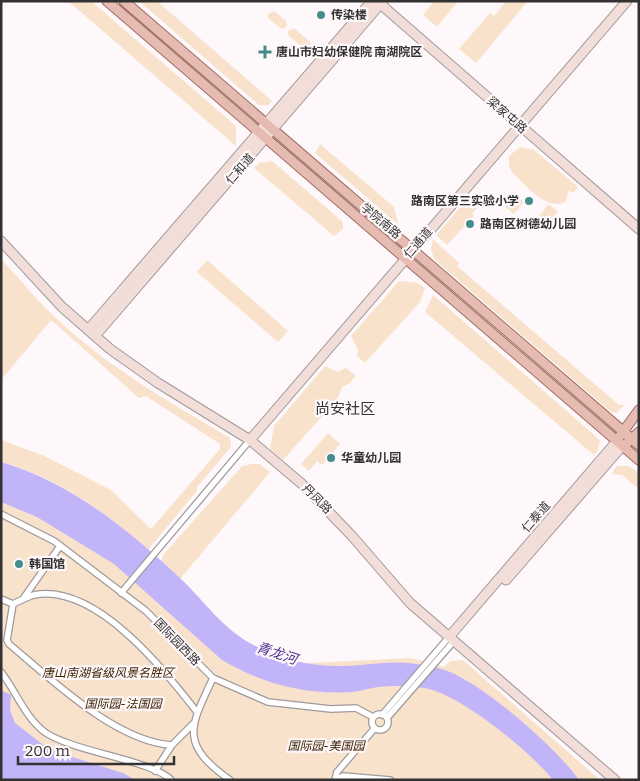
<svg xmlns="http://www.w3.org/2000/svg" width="640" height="781" viewBox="0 0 640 781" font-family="Bitter,'Noto Sans SC',serif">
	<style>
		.green { fill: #f8e2cc }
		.water { fill: #c1b4f8 }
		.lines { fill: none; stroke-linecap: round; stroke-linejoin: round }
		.street-casing { stroke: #9f9a9b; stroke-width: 8 }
		.secondary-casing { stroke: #9f9a9b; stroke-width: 11 }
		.primary-casing { stroke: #9d6d62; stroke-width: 11 }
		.street { stroke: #fff; stroke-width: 5.5 }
		.secondary { stroke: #f3ddd8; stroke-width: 9 }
		.primary { stroke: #e6bbb1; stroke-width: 9 }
		.poi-dot { fill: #458d8a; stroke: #fef8fa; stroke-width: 2 }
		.labels { text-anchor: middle; stroke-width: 4.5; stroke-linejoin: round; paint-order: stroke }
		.poi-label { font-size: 12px; font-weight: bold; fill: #333131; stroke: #fef8fa; text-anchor: start }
		.street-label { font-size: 12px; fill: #333131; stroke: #fef8fa }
		.park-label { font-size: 12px; font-style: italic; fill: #3e2303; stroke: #fef8fa }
		.water-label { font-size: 14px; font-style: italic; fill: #4f3191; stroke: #fef8fa }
		.quarter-label { font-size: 15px; fill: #333131; stroke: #fef8fa }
	</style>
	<rect width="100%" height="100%" fill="#fef8fa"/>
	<!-- green -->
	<path class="green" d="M68 1H91L236 126V146Z
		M139 1H157L272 101 268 105H259Z
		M434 1H458L437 27 423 15Z
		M506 1H528L476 63 459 49 490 13 494 16Z
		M274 11 286 21 287 25 284 29 280 28 268 18V14Z
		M294 28 310 42V48L304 49 288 35V31Z
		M320 144 394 207 398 224 315 153Z
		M520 147 534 150 578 187 573 193 569 190 566 201C548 213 524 184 512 172L509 166V156Z
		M272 161 343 222V229L334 236 254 168 259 163Z
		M513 192 524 202 514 214 502 204Z
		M469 197 479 205 472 214 474 216 447 245 436 235Z
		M549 204 558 212 547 225 538 217Z
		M433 239 459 263 457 266 619 405H624L617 413 611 412 434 259 431 249Z
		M1 259C18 277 33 296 51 313 102 364 168 401 230 438L231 447 197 487V491L148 550C105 511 57 478 1 462V440L42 455 111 490 151 529 220 449V444L146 396 139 398 51 320 1 380Z
		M207 260 288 331 278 342 197 272Z
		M399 281 418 283 425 288 420 302 365 363 357 356 358 350 351 336Z
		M433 295 600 440 598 451 594 455 425 312Z
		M325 366 338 372 346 368 356 376 350 383 342 387 338 398 283 460 270 449 274 426Z
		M328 433 340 444 322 465 317 461 309 471 301 464Z
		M252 464H260L270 472 180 579 161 563 163 555 242 466Z
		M617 466H629L639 473V489L622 475 611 474Z
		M1 471 220 630 289 664 412 658 444 667 450 661 463 660 600 780H1Z"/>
	<!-- water -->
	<path class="water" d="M1 462C72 483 129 530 182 580 204 601 221 626 248 642 279 659 310 667 345 666 366 665 389 661 409 663 423 665 438 667 450 672 486 687 556 747 579 780H553C531 752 459 693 424 688 410 686 393 685 379 687 370 688 361 691 353 692 305 695 263 684 222 660L114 564 37 517 1 502Z
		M1 690 11 695 10 710 15 723 50 750 123 773 135 780H1Z"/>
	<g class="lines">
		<defs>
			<path id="street" d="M1 514 54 541 146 611 213 678 268 702 331 709 356 708 373 717
				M121 593 250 440
				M1 599 13 604C19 601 27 597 34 595 96 583 164 670 197 712
				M23 599 60 546
				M13 604 7 640 9 644C51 679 116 742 172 745
				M1 672C16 691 25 718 46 733 75 752 154 761 171 780
				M213 678C190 727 179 744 230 780
				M372 722a8 8 0 1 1 16 0a8 8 0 1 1-16 0Z
				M382 715 449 637
				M387 718 454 641
				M155 771 172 745 193 724
				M335 780 337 772 374 729
				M337 780 343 776 390 780"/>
			<path id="secondary" d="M377 1 639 229
				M1 241 62 307 110 349 158 383 250 440 302 484 352 536 410 603 615 780
				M88 330 372 1
				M95 336 383 1
				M250 440 627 1
				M506 580 623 445
				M449 637 617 441"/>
			<path id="primary" d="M107 1 639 460
				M124 1 639 445
				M620 436 639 410
				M627 443 639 432"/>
		</defs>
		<!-- street casing -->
		<use href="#street" class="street-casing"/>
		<!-- secondary casing -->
		<use href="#secondary" class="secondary-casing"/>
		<!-- primary casing -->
		<use href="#primary" class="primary-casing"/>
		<!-- street -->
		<use href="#street" class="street"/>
		<!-- secondary -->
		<use href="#secondary" class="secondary"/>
		<!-- primary -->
		<use href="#primary" class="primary"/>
	</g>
	<!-- markers -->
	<g class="poi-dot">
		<circle cx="321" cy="15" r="5"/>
		<path d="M262.5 44.5h5v5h5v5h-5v5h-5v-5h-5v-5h5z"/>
		<circle cx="529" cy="201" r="5"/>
		<circle cx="470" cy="224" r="5"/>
		<circle cx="331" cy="458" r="5"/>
		<circle cx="19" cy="564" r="5"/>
	</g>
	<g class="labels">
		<!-- poi labels -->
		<g class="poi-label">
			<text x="331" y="19">传染楼</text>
			<text x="276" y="56">唐山市妇幼保健院 南湖院区</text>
			<text x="519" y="205" text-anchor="end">路南区第三实验小学</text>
			<text x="480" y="228">路南区树德幼儿园</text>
			<text x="341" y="462">华童幼儿园</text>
			<text x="29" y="568">韩国馆</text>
		</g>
		<!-- street labels -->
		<g class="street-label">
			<text transform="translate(507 115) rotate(41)" y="4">梁家屯路</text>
			<text transform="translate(240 169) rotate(-49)" y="4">仁和道</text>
			<text transform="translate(381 221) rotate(40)" y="4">学院南路</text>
			<text transform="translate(418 243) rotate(-49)" y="4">仁通道</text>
			<text transform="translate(317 499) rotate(45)" y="4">丹凤路</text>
			<text transform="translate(536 517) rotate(-49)" y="4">仁泰道</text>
			<text transform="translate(177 642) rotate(46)" y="4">国际园西路</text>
		</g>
		<!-- park labels -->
		<g class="park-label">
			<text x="108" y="677">唐山南湖省级风景名胜区</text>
			<text x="123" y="708">国际园-法国园</text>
			<text x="326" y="750">国际园-美国园</text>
		</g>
		<!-- water labels -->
		<g class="water-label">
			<text transform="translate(277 653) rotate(18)" y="5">青龙河</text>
		</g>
		<!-- quarter labels -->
		<g class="quarter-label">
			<text x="345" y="414">尚安社区</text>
		</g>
	</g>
	<!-- border -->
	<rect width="640" height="781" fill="none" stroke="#333131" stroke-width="5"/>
	<!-- scale -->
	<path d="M18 756v8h156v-8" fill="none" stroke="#333131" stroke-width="2.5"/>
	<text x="25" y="756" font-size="15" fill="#333131" stroke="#fef8fa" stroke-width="4" paint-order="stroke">200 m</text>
</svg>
